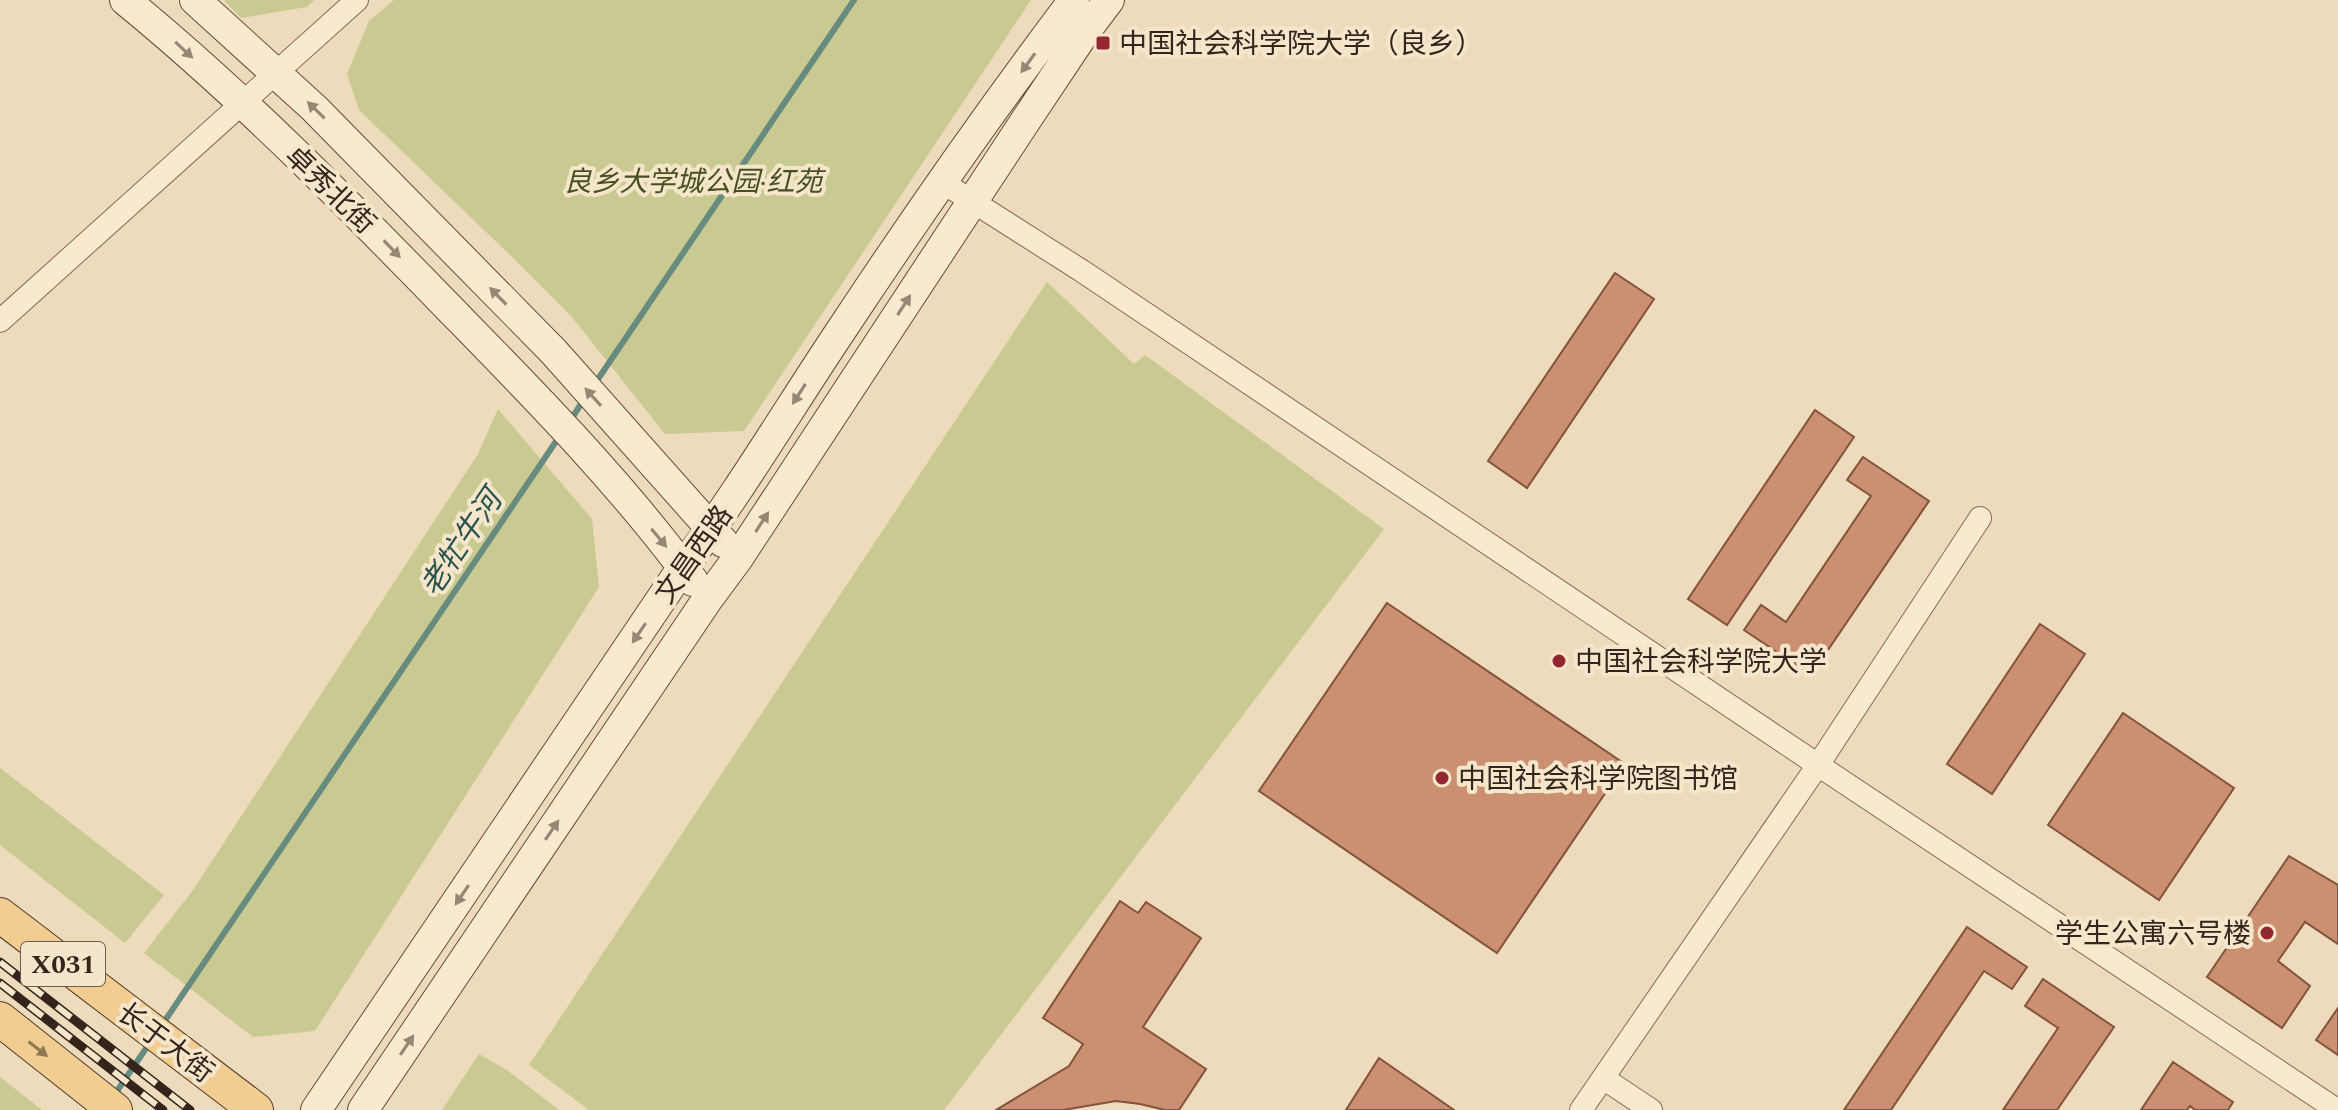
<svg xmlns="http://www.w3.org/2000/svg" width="2338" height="1110" viewBox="0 0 2338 1110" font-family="Spectral,'Noto Sans SC',serif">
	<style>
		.green { fill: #c8ca91 }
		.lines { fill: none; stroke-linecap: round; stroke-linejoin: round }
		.stream { stroke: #688b80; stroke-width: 6 }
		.building { fill: #cb9072; stroke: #83533c; stroke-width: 2 }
		.minor-casing { stroke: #846b56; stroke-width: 24 }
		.secondary-casing { stroke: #664c39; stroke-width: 32 }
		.primary-casing { stroke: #513a2b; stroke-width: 36 }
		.minor { stroke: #f8e9cf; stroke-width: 22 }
		.secondary { stroke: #f8e9cf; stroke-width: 30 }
		.primary { stroke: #f2cd92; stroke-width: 34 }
		.rail-casing { stroke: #33251b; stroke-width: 9 }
		.rail { stroke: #f5e6cb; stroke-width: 6; stroke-dasharray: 18; stroke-linecap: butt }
		.oneway { fill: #968775 }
		.oneway2 { fill: #927956 }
		.poi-dot { fill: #92272f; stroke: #f5e6cb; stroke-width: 3 }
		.labels { text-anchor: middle; stroke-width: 8; stroke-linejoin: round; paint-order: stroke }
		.shield { fill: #f5e6cb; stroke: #6d5f50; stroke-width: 2 }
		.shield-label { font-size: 26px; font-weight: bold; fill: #33251b }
		.poi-label { font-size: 28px; fill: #33251b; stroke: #f5e6cb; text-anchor: start }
		.park-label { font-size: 28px; font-style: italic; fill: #475021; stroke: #f5e6cb }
		.street-label { font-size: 28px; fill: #33251b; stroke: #f5e6cb }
		.water-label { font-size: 30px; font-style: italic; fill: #2a534d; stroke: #f5e6cb }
	</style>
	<rect width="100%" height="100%" fill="#eddbbc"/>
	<!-- green -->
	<path class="green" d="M224 0H314L307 7 241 18Z
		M394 0H1031L744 431 665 434 571 316 510 255 359 110 347 74 369 21Z
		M1047 282 1134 364 1145 355 1384 529 944 1110H589L529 1065Z
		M498 409 592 519 599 587 315 1031 253 1037 144 953 193 890 478 454Z
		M0 768 164 895 125 943 0 845Z
		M479 1054 507 1070 559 1110H442Z
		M0 1077 42 1110H0Z"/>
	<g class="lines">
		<!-- stream -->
		<path class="stream" d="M594 385 854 0
			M570 421 583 401
			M162 1025 559 437
			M115 1094 149 1044"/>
	</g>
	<!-- building -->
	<path class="building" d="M1615 273 1654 299 1527 488 1488 461Z
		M1815 410 1854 437 1727 625 1688 599Z
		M1863 457 1929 501 1811 675 1744 630 1761 605 1786 622 1871 496 1847 480Z
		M1387 603 1625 764 1497 953 1259 791Z
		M2040 624 2085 654 1992 794 1947 764Z
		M2123 713 2234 788 2159 900 2048 825Z
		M2289 856 2338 885V944L2305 922 2278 961 2310 986 2282 1028 2207 977Z
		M1120 901 1138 913 1146 902 1201 938 1143 1027 1206 1069 1179 1110H1165L1140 1104 1116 1101 1063 1110H996L1069 1066 1083 1044 1043 1018Z
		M1967 927 2027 967 2012 989 1984 971 1891 1110H1844Z
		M2043 979 2114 1027 2057 1110H2003L2058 1028 2025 1006Z
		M2338 1008V1055L2316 1040Z
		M1379 1058 1454 1110H1346Z
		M2173 1062 2233 1102 2228 1110H2195L2190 1106 2187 1110H2141Z"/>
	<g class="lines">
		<defs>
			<path id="minor" d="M942 182 1082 271 1818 765 2337 1110
				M0 321 357 0
				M1603 1078 1651 1110
				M1581 1110 1818 765 1980 518"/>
			<path id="secondary" d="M125 0C240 94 347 203 450 309 535 396 621 483 693 581
				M195 0 314 108 553 351 723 542
				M316 1110 683 567C740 491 789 408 842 329 916 217 993 107 1074 0
				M363 1110 707 600 738 558 1026 120 1084 33 1109 0"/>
			<path id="primary" d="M0 915 256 1110
				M0 1019 115 1110"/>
		</defs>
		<!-- minor casing -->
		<use href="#minor" class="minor-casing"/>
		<!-- secondary casing -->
		<use href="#secondary" class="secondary-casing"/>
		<!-- primary casing -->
		<use href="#primary" class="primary-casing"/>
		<!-- minor -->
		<use href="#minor" class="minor"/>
		<!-- secondary -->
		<use href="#secondary" class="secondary"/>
		<!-- primary -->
		<use href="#primary" class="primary"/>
		<defs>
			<path id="rail" d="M0 962 190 1110
				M0 983 163 1110"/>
		</defs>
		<!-- rail casing -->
		<use href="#rail" class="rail-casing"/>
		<!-- rail -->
		<use href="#rail" class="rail"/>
	</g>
	<!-- one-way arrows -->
	<defs><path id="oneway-solid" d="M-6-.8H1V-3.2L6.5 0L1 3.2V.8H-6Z" transform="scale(2)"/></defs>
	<g class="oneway">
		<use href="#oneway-solid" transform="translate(184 50) rotate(43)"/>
		<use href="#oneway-solid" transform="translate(1028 63) rotate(126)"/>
		<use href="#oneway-solid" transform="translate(316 110) rotate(-136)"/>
		<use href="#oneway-solid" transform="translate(392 249) rotate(46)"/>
		<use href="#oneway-solid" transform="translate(498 296) rotate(-134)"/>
		<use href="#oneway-solid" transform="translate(904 305) rotate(-57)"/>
		<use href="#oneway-solid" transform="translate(799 394) rotate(123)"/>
		<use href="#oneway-solid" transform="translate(593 397) rotate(-132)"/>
		<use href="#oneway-solid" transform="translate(762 522) rotate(-57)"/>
		<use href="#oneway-solid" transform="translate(659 538) rotate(50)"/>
		<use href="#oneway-solid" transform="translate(639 633) rotate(124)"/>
		<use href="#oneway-solid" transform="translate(552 830) rotate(-56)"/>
		<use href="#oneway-solid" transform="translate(462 895) rotate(124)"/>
		<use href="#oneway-solid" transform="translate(407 1045) rotate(-56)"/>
	</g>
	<use class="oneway2" href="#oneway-solid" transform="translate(38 1049) rotate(38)"/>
	<!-- markers -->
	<g class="poi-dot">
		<rect x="1095" y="35" width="16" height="16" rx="4"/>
		<circle cx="1559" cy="661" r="8"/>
		<circle cx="1442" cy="778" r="8"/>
		<circle cx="2267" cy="933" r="8"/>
	</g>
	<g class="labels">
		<!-- shield labels -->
		<rect class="shield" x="21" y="942" width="84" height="44" rx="6"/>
		<g class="shield-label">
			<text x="63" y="973">X031</text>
		</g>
		<!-- poi labels -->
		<g class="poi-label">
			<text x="1119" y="53">中国社会科学院大学（良乡）</text>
			<text x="1575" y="671">中国社会科学院大学</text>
			<text x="1458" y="788">中国社会科学院图书馆</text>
			<text x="2251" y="943" text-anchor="end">学生公寓六号楼</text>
		</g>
		<!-- park labels -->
		<g class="park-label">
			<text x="693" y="191">良乡大学城公园·红苑</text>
		</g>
		<!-- street labels -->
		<g class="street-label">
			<text transform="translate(331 189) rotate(44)" y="10">卓秀北街</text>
			<text transform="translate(693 554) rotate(-55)" y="10">文昌西路</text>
			<text transform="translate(166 1042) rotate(37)" y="10">长于大街</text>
		</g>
		<!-- water labels -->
		<g class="water-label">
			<text transform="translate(461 543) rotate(-56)" y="10">老牤牛河</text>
		</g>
	</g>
</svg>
